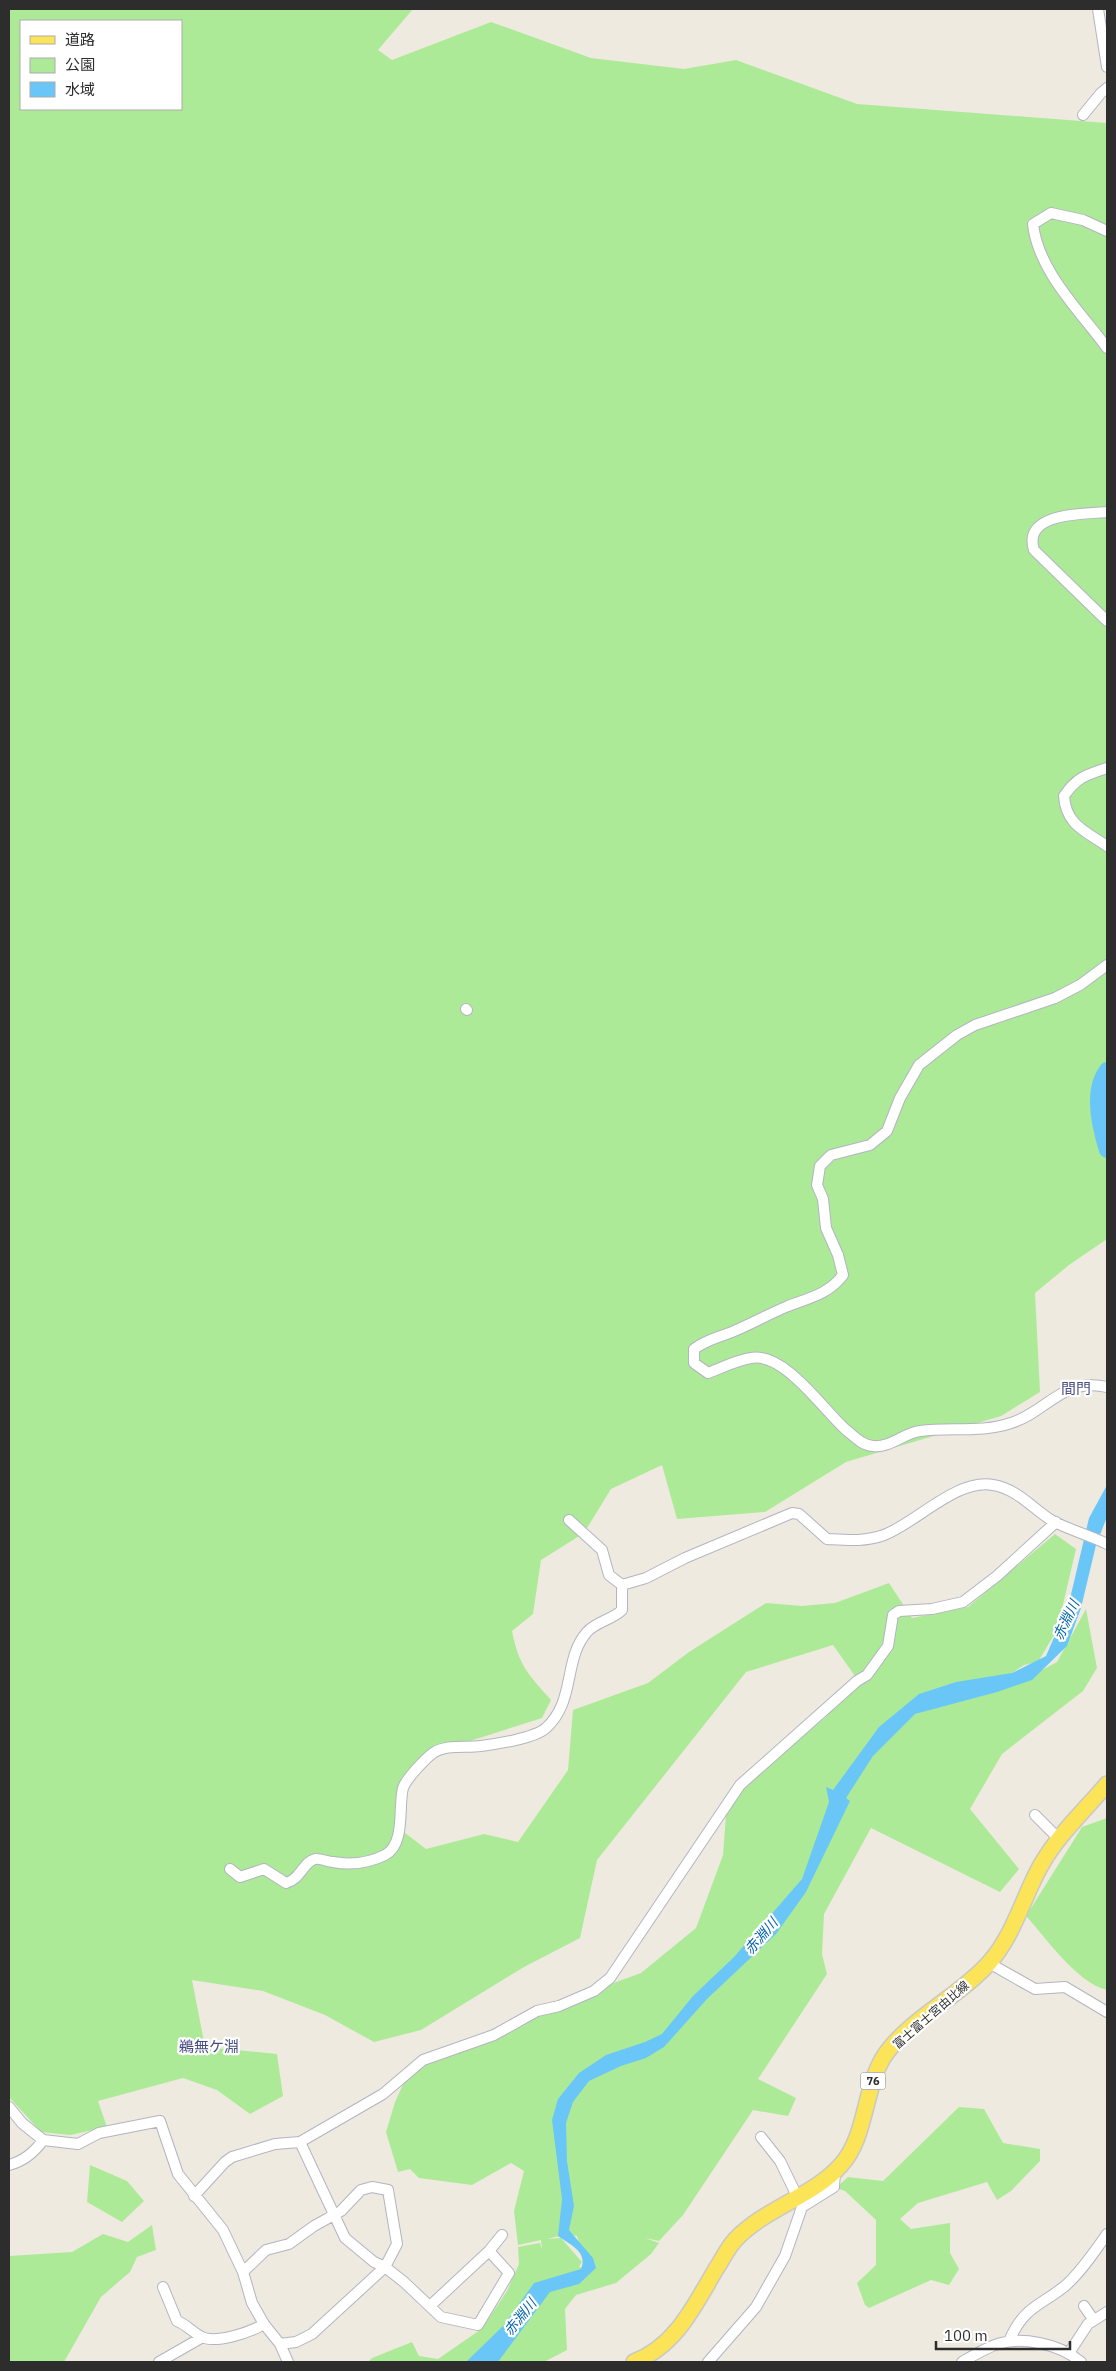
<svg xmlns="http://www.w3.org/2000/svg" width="1116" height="2371" viewBox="0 0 1116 2371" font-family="'IBM Plex Sans','Noto Sans JP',sans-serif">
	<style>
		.green { fill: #adea98; fill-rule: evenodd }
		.water { fill: #6bc6f8 }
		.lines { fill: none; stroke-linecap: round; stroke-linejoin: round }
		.river { stroke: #6bc6f8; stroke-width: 16 }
		.minor-casing { stroke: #b3b4c2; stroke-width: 12 }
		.primary-casing { stroke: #c8c8c8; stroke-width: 18 }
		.minor { stroke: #fff; stroke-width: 10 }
		.primary { stroke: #fce458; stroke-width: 15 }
		.labels { text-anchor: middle; stroke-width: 4.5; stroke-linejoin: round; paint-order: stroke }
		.shield { fill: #fff; stroke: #6c6c6c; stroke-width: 1 }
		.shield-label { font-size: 11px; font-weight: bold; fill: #2d2d2d }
		.street-label { font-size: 12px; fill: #2d2d2d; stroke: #fff }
		.water-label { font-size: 14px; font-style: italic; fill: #0363ac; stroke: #fff }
		.quarter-label { font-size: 15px; fill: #494e82; stroke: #fff }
	</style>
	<rect width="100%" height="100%" fill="#efeadf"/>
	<!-- green -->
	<path class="green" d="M9 9H413L378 50 392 60 491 22 591 58 684 69 736 60 857 104 1107 123V1239L1069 1265 1035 1293 1040 1392 1001 1416 846 1462 765 1512 677 1519 662 1465 611 1489 584 1533 541 1560 533 1614 512 1631C519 1666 528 1674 551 1700L542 1718 423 1756 401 1779 396 1826 426 1849 484 1834 518 1842 568 1770 573 1710 648 1683 689 1652 766 1603 802 1606 835 1603 889 1583 912 1618 968 1607 1055 1534 1076 1549 1057 1630 1038 1662 1024 1665 1007 1676 907 1716 1016 1684 1057 1662 1086 1609 1097 1668 1083 1691 1002 1754 970 1809 1019 1869 1000 1892 871 1828 824 1914 822 1954 827 1974 758 2079 796 2098 788 2116 753 2110 683 2215 659 2241 645 2238 659 2243 651 2254 616 2283 576 2295 565 2309 567 2350 544 2362 504 2361 502 2362H368L372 2358 412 2342 419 2356 438 2359 480 2330 487 2321 507 2291 519 2264 518 2247 540 2243 542 2250 541 2240 518 2245 514 2211 524 2171 511 2163 472 2185 419 2178 410 2169 398 2172 386 2132 395 2102 406 2078 430 2058H447L537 2011 641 1973 696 1928 723 1855 726 1815 744 1787 782 1751 825 1718 855 1676 833 1645 746 1672 597 1860 580 1938 524 1967 421 2030 374 2042 325 2015 263 1991 192 1980 205 2047 277 2054 283 2096 250 2114 217 2090 183 2078 98 2101 107 2127 70 2135 41 2132 9 2097ZM21 21H181V109H21ZM567 2234 577 2236 588 2268 579 2267 582 2262 561 2238 547 2239Z
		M1107 1818V1990C1077 1983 1047 1939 1026 1916L1082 1827Z
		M959 2107 984 2109 1003 2143 1040 2149V2161L1011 2191 997 2200 987 2182 918 2203 900 2219 911 2229 950 2223V2253L959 2269 949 2285 931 2280 869 2308 865 2305 857 2283 876 2265V2220L845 2191 836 2188 848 2177 883 2181Z
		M90 2165 127 2181 144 2201 122 2222 87 2202Z
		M152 2225 156 2250 137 2257 130 2272 101 2297 64 2362H9V2256L72 2252 103 2234 128 2242Z"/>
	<!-- water -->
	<path class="water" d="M1107 1485V1517L1096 1545 1081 1608 1067 1646 1032 1680 997 1692 915 1714 873 1756 846 1798 850 1801 806 1892 776 1934 707 1999 664 2047 646 2058 621 2066 589 2081 573 2102 566 2123 567 2161 574 2206 569 2230 593 2258 596 2268 579 2284 550 2292 498 2362H466L504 2325 534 2283 581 2269C588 2252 571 2245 558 2236L562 2199 552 2120 558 2099 579 2073 606 2055 645 2042 662 2034 693 1996 734 1957 802 1879 829 1802 826 1787 833 1790 879 1727 919 1694 956 1682 1012 1673 1046 1656 1069 1603 1089 1518Z"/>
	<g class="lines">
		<!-- river -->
		<path class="river" d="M1107 1070C1091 1090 1100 1128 1107 1150"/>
		<defs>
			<path id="minor" d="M1098 9 1107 67
				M1083 115 1101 93 1107 88
				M1107 231 1083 220 1051 213 1033 224C1038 271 1080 311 1107 348
				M1107 512C1084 514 1022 512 1034 550L1107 621
				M1107 768C1086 775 1077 777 1064 796 1066 825 1085 831 1107 846
				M1107 965 1080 985 1055 998 975 1025 957 1035 919 1065 900 1098 887 1131 870 1145 831 1155 820 1166 817 1185 823 1199 826 1228 838 1255 843 1275C829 1294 809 1298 788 1306 769 1314 751 1324 732 1332 717 1338 708 1339 694 1349V1363L708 1373C721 1368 737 1360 751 1358 784 1352 822 1408 845 1429 854 1436 861 1445 873 1446 890 1448 904 1433 920 1431 950 1427 982 1433 1011 1423 1047 1412 1062 1377 1107 1387
				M466 1009 467 1010
				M569 1520 602 1550 609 1575 622 1585
				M622 1585 646 1578 685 1558 792 1513 799 1514 827 1539C846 1540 865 1542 884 1535 916 1523 957 1478 993 1485 1017 1489 1031 1507 1051 1520 1069 1530 1089 1535 1107 1544
				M1035 1815 1059 1839
				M230 1869 240 1877 264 1869 286 1883C301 1879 303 1862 315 1859 320 1858 328 1862 333 1862 350 1865 369 1863 385 1855 406 1844 398 1806 403 1788 406 1779 425 1759 433 1753 446 1744 466 1748 481 1746 496 1744 535 1738 546 1728 576 1701 563 1659 587 1632 597 1621 612 1620 622 1610V1585
				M989 1963 1035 1989 1065 1987 1107 2012
				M9 2107 22 2123 43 2140
				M761 2137 780 2161 797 2196
				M300 2142 345 2238 374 2262 385 2267 404 2282 441 2317 478 2325 509 2273 489 2251
				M9 2165C24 2161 34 2153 43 2140L78 2144 99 2133 160 2121 178 2174 223 2230 243 2272 252 2303 264 2324 280 2344 288 2362
				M194 2196 225 2162 232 2157 275 2144 300 2142 383 2094 423 2060 494 2035 537 2011 559 2006 594 1991 610 1978 740 1785 857 1681 867 1675 888 1646 893 1615 899 1611 932 1609 963 1602 997 1576 1056 1522
				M243 2272 266 2250 289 2244 314 2226 341 2211 361 2190 372 2187 388 2190 397 2244 385 2267 312 2334 296 2342 280 2344
				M163 2287 177 2321C187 2325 191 2331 200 2336 214 2345 251 2332 264 2324
				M431 2305 489 2251 502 2235
				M1084 2306 1093 2319
				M1010 2339C1024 2307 1040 2306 1065 2286 1081 2272 1095 2251 1107 2234
				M1069 2353 1088 2324 1107 2312
				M159 2362 201 2338
				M708 2362 756 2307 785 2256 802 2207 834 2187 835 2172
				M962 2362C990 2346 1005 2336 1039 2343 1055 2346 1068 2351 1081 2362"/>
			<path id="primary" d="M634 2362C676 2346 694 2306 716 2269 722 2260 727 2249 735 2240 765 2208 814 2196 841 2165 866 2138 864 2090 883 2058 906 2021 960 1996 989 1963 1014 1935 1023 1897 1041 1865 1058 1835 1085 1810 1107 1784"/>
		</defs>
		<!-- minor casing -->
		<use href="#minor" class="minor-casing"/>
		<!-- primary casing -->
		<use href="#primary" class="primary-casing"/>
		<!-- minor -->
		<use href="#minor" class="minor"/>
		<!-- primary -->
		<use href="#primary" class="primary"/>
	</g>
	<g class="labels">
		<!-- shield labels -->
		<rect class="shield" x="860.5" y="2072.5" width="25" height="17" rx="4"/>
		<g class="shield-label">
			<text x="873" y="2085">76</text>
		</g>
		<!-- street labels -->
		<g class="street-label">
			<text transform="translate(931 2015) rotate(-41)" y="4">富士富士宮由比線</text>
		</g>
		<!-- water labels -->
		<g class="water-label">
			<text transform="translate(1066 1620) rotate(-65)" y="5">赤淵川</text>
			<text transform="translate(761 1936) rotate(-49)" y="5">赤淵川</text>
			<text transform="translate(520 2317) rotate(-51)" y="5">赤淵川</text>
		</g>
		<!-- quarter labels -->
		<g class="quarter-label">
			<text x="1076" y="1394">間門</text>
			<text x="209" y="2052">鵜無ケ淵</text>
		</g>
	</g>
	<!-- border -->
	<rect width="1116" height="2371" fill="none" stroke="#2d2d2d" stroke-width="20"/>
	<!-- legend -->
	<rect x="20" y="20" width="162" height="90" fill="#ffffff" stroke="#ababab"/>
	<rect x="30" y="36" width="25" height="8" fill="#fce458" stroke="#ababab"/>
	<text x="65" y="45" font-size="15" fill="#2d2d2d">道路</text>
	<rect x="30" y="58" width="25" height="15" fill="#adea98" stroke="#ababab"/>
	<text x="65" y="70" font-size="15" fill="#2d2d2d">公園</text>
	<rect x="30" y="82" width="25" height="15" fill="#6bc6f8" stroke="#ababab"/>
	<text x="65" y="95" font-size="15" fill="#2d2d2d">水域</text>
	<!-- scale -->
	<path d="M936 2341v8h134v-8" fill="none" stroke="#2d2d2d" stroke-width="2.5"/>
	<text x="944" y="2341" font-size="15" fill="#2d2d2d" stroke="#ffffff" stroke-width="4" paint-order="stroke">100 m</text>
</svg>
